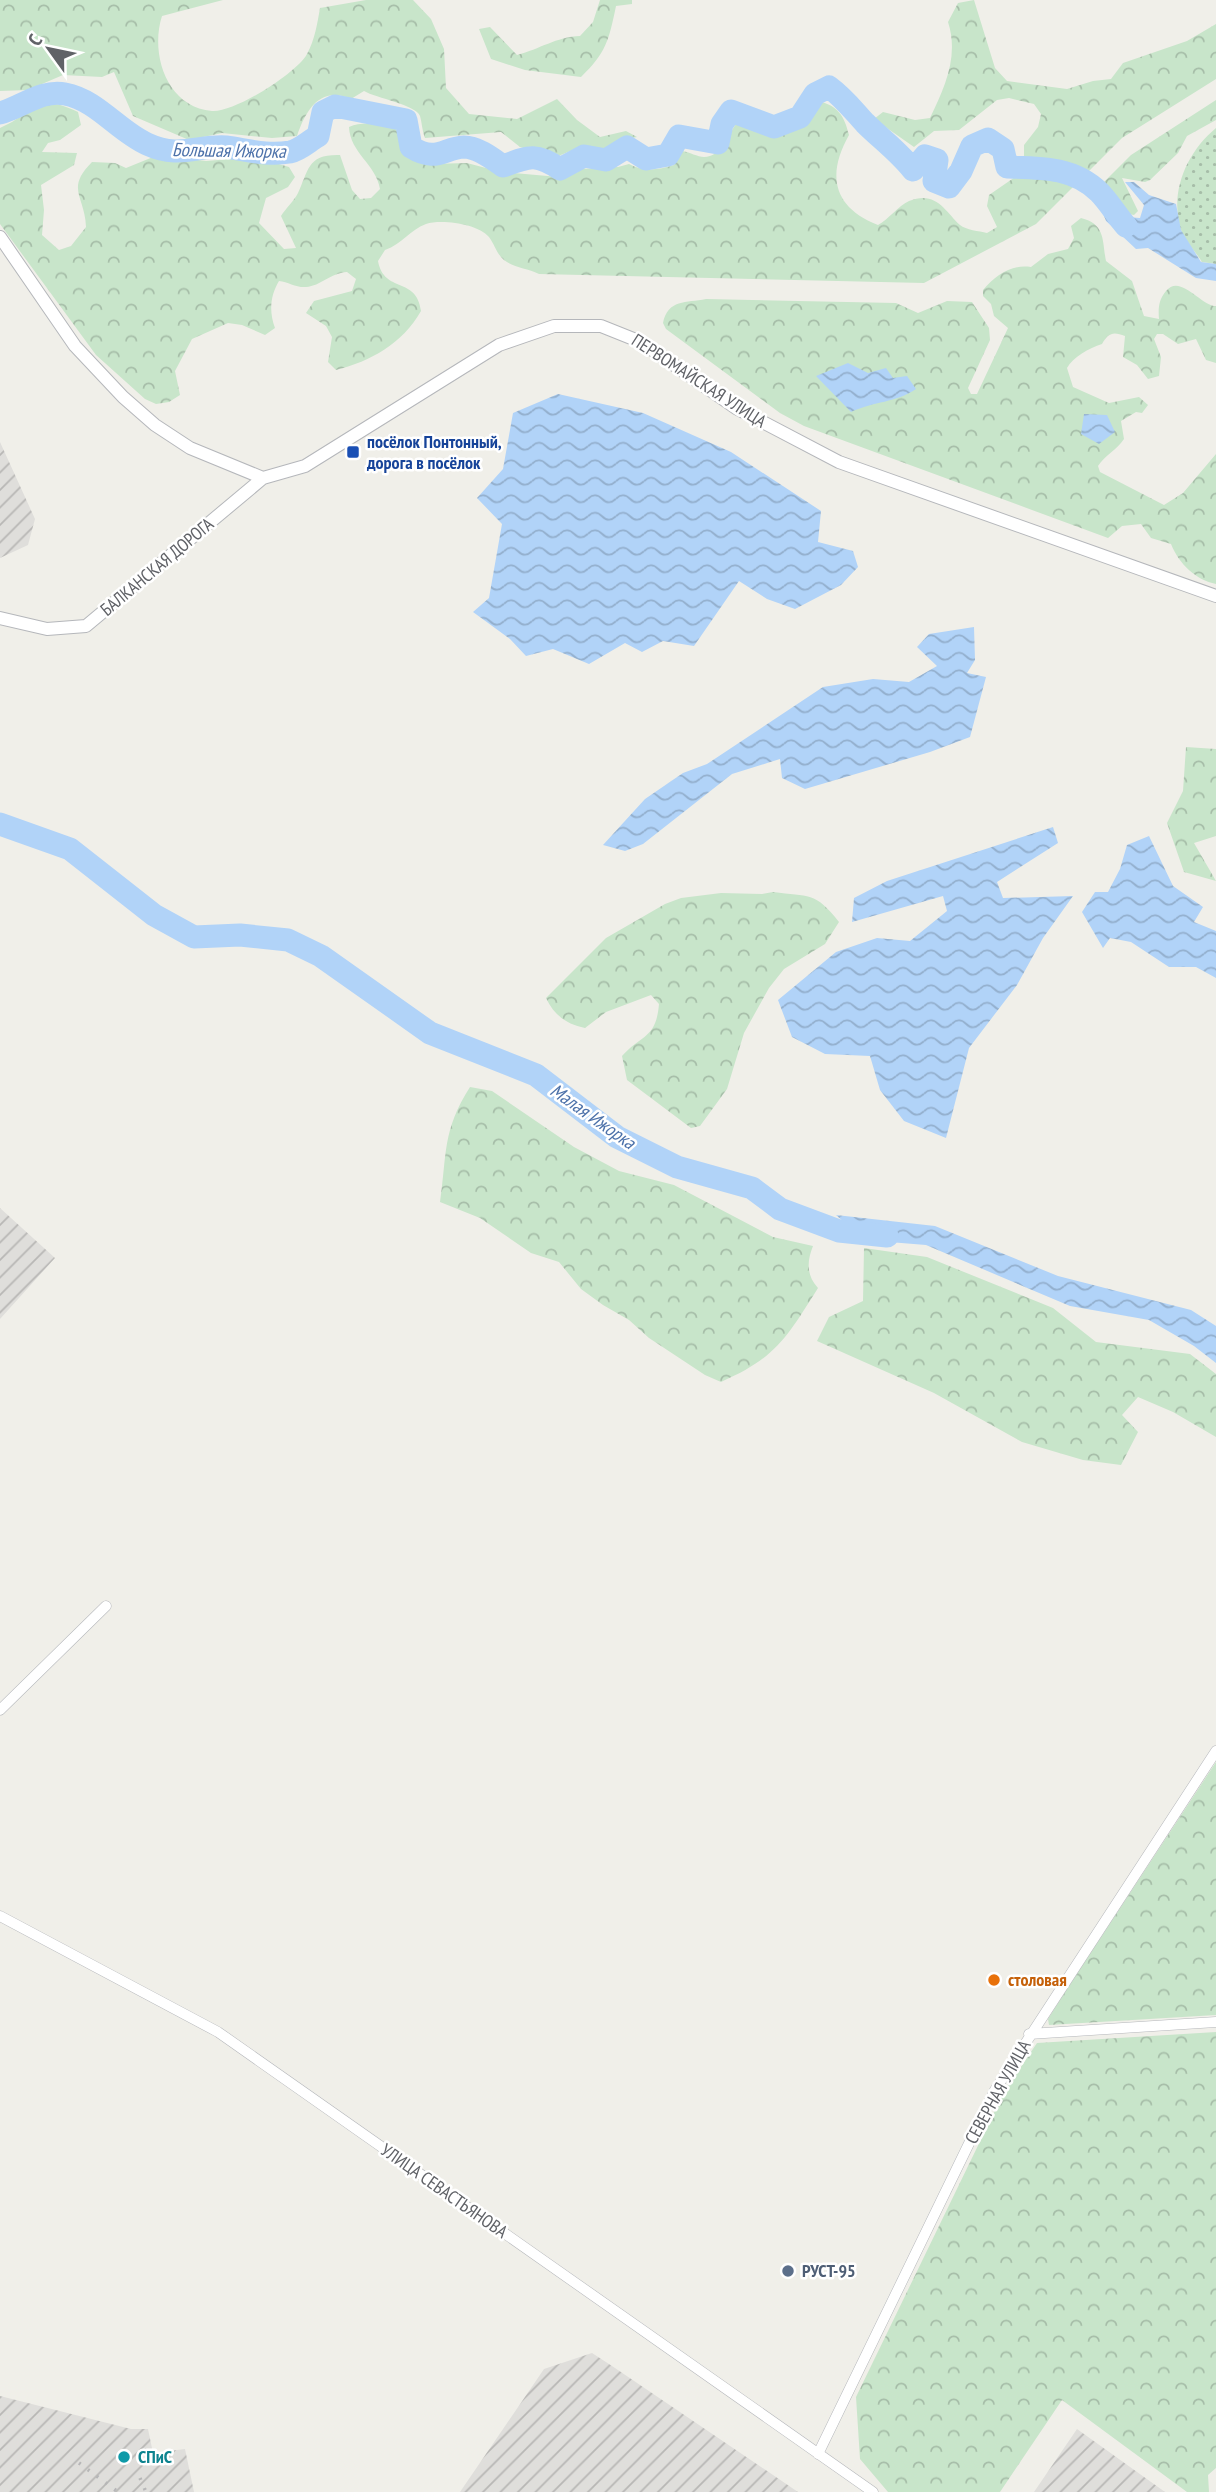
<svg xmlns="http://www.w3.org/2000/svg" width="1216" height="2492" viewBox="0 0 1216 2492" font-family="'PT Sans Narrow',sans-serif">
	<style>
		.industrial { fill: url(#industrial-furrows) }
		.forest { fill: url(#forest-crowns) }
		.garden { fill: url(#garden-dots) }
		.water { fill: url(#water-waves) }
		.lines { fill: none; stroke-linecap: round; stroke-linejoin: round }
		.river { stroke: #b1d3f8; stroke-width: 23 }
		.minor-casing { stroke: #b5b7bb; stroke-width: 11 }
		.tertiary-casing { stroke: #b5b7bb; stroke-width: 14 }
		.minor { stroke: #fff; stroke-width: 10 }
		.tertiary { stroke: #fff; stroke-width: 12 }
		.rail { stroke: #b6b6b7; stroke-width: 3.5; stroke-dasharray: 2 9; stroke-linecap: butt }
		.transit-dot { fill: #1a4fb4; stroke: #fff; stroke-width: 2.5 }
		.food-dot { fill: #e8710a; stroke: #fff; stroke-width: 2.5 }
		.service-dot { fill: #5c6f8a; stroke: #fff; stroke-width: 2.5 }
		.culture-dot { fill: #0f9aa8; stroke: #fff; stroke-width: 2.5 }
		.labels { text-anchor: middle; stroke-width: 5; stroke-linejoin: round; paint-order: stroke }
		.street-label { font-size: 18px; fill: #606267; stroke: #fff }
		.transit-label { font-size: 18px; font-weight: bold; fill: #164399; stroke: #fff; text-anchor: start }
		.food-label { font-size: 18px; font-weight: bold; fill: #c56008; stroke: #fff; text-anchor: start }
		.service-label { font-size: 18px; font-weight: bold; fill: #4e5e75; stroke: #fff; text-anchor: start }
		.culture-label { font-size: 18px; font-weight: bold; fill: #0d838f; stroke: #fff; text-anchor: start }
		.water-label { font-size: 19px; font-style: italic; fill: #4d72aa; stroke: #fff }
	</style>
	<defs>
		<pattern id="industrial-furrows" width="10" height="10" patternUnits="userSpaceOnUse" patternTransform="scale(1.75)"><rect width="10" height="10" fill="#dfdedb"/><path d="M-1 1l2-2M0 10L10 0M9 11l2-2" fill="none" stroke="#b8b7b5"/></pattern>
		<pattern id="forest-crowns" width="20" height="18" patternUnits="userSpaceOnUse" patternTransform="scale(1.75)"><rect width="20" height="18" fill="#c8e5ca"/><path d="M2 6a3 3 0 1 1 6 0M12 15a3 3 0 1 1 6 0" fill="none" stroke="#a6bda8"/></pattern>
		<pattern id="garden-dots" width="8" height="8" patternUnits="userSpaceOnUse" patternTransform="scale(1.75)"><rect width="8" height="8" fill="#c8e5ca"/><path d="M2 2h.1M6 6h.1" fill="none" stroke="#a6bda8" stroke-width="1.8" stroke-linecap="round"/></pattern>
		<pattern id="water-waves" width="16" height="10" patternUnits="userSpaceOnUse" patternTransform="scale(1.75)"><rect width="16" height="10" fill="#b1d3f8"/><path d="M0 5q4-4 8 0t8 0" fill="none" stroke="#93afcd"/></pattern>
	</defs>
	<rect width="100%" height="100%" fill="#f0efe9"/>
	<!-- industrial -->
	<path class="industrial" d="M0 442 35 519 28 545 0 558Z
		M0 1208 55 1258 0 1319Z
		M592 2353 612 2366 798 2492H460L544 2369Z
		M0 2396 131 2429H148L153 2453 185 2449 194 2492H0Z
		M1077 2429 1165 2492H1034Z"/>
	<!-- forest -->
	<path class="forest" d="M0 0H223L162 16C150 53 166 107 212 111 234 113 297 73 307 54 315 39 317 25 320 8L366 0H413L431 19 444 49 446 88 469 114 517 119 557 99 577 120 600 137 626 131 637 137 623 140 603 152 580 147 556 157 550 156 520 147 501 132 425 138C422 130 422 123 420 116 416 105 376 98 364 91L351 99C321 85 306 109 297 136L272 138 222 133 189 140 133 116 114 72 102 77 63 75 28 90 0 91Z
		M600 0H632V4L616 6C609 40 606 53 581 77L525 70 491 59 479 29 490 27 517 55C540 49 556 37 580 36L593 22Z
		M974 0 995 68 1007 81 1067 89 1093 81 1111 79 1123 63 1187 41 1216 24V79L1122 138 1036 224 924 283 539 274C527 268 514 268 504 260 496 253 495 245 489 237 478 224 442 219 426 224 410 230 402 244 385 250L378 261C384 294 417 276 421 311 402 344 371 361 336 370L328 362 332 337 326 326 306 313 314 301 352 291 356 279 347 272C330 273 321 286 306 287 297 288 288 282 279 281 270 296 269 312 275 328L265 335 242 325 228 323 192 339 175 371 180 395 169 402 156 404 145 399 96 355 0 224V128C36 113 33 91 78 112L81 125 60 140 48 143 42 152 77 153 74 165 41 185 44 210 42 235 59 250 71 246 86 227C85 196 65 189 92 162L115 163 126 168 158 155 206 161 255 157 289 167 295 177 288 187 266 198 259 223 284 249 296 248 281 216C286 208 294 201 298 193 309 170 307 154 340 155L352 190 360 199 371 198 380 189C376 164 350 153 349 127 366 120 384 125 401 131L402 143 410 152 431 164 467 163 501 172 559 177 581 169 618 167 629 164C644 172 658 170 674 165L682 151C689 152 698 157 704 157 721 157 728 135 736 124 748 125 757 131 769 134 792 140 807 117 818 101 838 106 844 115 849 135 827 174 832 207 878 225 889 219 898 206 909 201 936 190 945 211 960 225 966 230 979 231 987 233L997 227 987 206 989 195 1024 171V145L1038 127 1041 114 1034 104 1009 98 997 100 959 130 934 131 914 147 874 119 883 112 915 120 930 118C945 87 959 56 948 22L958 3Z
		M1216 100V120L1187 136 1178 153 1150 180 1145 182 1122 178 1138 211 1134 215C1120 213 1108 198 1101 187L1104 182 1131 155Z
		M1081 218C1106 224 1102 241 1106 261L1132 281 1144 316 1159 319C1158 308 1159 299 1166 291 1180 273 1201 306 1216 306V363L1206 360 1196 339 1178 344 1163 334H1157L1154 339 1161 357 1159 376 1148 379 1137 365 1123 357 1125 336C1113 331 1108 333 1102 344 1089 348 1073 357 1067 368L1073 387 1109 403 1139 397 1148 405 1142 413 1136 412 1121 421 1124 439C1117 450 1105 455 1098 466L1100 472 1164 505 1183 493 1216 454V584C1196 580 1179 564 1171 544L1151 538 1141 524 1122 526 1108 538 804 426 780 413 666 329 663 323C668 299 686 303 706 299L896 303 918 313 947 301 972 302 989 328 990 340 968 388 971 394H977L1008 328 994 316 991 304 983 296V290C996 275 1011 264 1031 267L1048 254 1068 249 1074 238 1071 226Z
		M1186 747 1216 749V836L1194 843 1216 881 1184 872 1167 823 1183 791Z
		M773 892C809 897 815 891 839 922L825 944 784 969 769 988 744 1033 727 1089 700 1126 691 1128 627 1080 622 1056C642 1034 656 1039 659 1004L651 995 606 1012 585 1028C566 1024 554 1015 546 998L606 938 665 904 681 898 721 893 762 894Z
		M470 1087 492 1091 574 1147 619 1171 674 1185 773 1237 813 1246C807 1261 806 1275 818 1288 787 1337 776 1358 721 1382L705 1375 649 1338 629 1320 603 1305 581 1289 559 1262 531 1253 480 1218 440 1202C447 1154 442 1131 470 1087Z
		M864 1248 927 1257 1053 1308 1096 1342 1190 1354 1216 1374V1437L1173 1412 1138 1397 1122 1415 1138 1432 1121 1465 1083 1460 1022 1442 934 1393 817 1341 829 1317 863 1301Z
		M1216 1762V2015L1049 2025 1048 2019 1067 1989Z
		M1216 2032V2468L1208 2475 1209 2492H1187L1062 2400 1000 2492H888L860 2459 856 2397 1004 2092 1037 2043Z"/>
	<!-- garden -->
	<path class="garden" d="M1216 128V264L1202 262C1196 252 1184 240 1181 230 1169 192 1187 152 1216 128Z"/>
	<!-- water -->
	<path class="water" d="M1125 182H1134L1149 195 1176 204 1181 230 1201 262 1216 264V281L1196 278 1148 248 1136 249 1106 221 1101 208 1110 203 1127 217 1140 218 1144 205Z
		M848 363 868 373 886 368 893 378 907 376 916 389C895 403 875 401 851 412L816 376Z
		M558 394 643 413 731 452 821 511 818 542 853 551 858 567 841 585 795 609 767 599 739 581 694 646 663 641 642 652 625 643 589 664 553 649 526 656 510 639 473 612 489 598 502 524 477 498 503 469 513 413Z
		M1084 414 1107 415 1115 432 1099 444 1081 434Z
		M974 627 975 660 967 673 986 677 970 737 930 752 805 789 782 778 780 759 732 774 643 844 625 851 603 845 645 799 683 773 707 764 823 687 873 679 909 682 937 666 917 647 929 634Z
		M1053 827 1058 843 997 882 1003 898 1073 896 1043 938 1017 985 969 1048 946 1138 904 1121 880 1090 870 1056 825 1054 792 1037 778 1000 836 952 877 938 910 941 947 911 943 896 852 922 854 898 887 881Z
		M1149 836 1173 886 1203 907 1194 922 1216 931V978L1196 967H1169L1131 942 1110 938 1103 948 1082 912 1095 892H1108L1120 869 1127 845Z
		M836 1215 935 1226 1058 1276 1191 1310 1216 1326V1363L1194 1346 1149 1320 1070 1306 926 1245 864 1240Z"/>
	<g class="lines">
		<!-- river -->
		<path class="river" d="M0 113C22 107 42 89 65 94 97 100 118 131 147 144 179 159 198 145 226 147 248 150 267 156 290 152 300 150 309 141 318 136L323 112 335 106 406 120 411 147C437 163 443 148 464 147 478 147 493 159 503 166 530 156 536 153 560 169L584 156 606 160 627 147 646 159 668 155 679 136 718 143 722 124 731 111 774 127 800 117 815 94 829 87C844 98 853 110 865 123 881 139 899 152 913 170L925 156 937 160 934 181 949 187 961 171 972 146 988 139 1003 149 1007 167C1042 168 1073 167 1099 192 1109 202 1117 216 1126 226
			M0 824 70 849 154 915 194 937 240 935 288 940 321 956 430 1033 536 1075 617 1137 677 1167 752 1188 780 1209 839 1231 887 1236"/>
		<defs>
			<path id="minor" d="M0 1710 106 1606
				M0 1916 218 2032 873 2492
				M1029 2034 1216 2022
				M818 2454 995 2090 1216 1751"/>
			<path id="tertiary" d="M0 237 75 346 123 397 155 425 190 448 263 478 305 466 499 345 554 326H601L641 342 736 408 839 462 1216 596
				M0 618 47 629 86 626 263 478"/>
		</defs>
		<!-- minor casing -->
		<use href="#minor" class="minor-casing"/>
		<!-- tertiary casing -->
		<use href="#tertiary" class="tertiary-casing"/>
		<!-- minor -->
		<use href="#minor" class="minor"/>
		<!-- tertiary -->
		<use href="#tertiary" class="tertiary"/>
		<!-- rail -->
		<path class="rail" d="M79 2463 118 2492
			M140 2478 146 2492"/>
	</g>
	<!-- markers -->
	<rect class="transit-dot" x="346" y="445" width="14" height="14" rx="3.5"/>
	<circle class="food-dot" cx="994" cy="1980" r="7"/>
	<circle class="service-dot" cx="788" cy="2271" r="7"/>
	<circle class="culture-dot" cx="124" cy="2457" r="7"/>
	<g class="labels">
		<!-- street labels -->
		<g class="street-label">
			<text transform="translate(699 381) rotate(33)" y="6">ПЕРВОМАЙСКАЯ УЛИЦА</text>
			<text transform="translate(157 567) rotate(-40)" y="6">БАЛКАНСКАЯ ДОРОГА</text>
			<text transform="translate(998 2092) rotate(-61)" y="6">СЕВЕРНАЯ УЛИЦА</text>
			<text transform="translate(444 2191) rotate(35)" y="6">УЛИЦА СЕВАСТЬЯНОВА</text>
		</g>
		<!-- transit labels -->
		<g class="transit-label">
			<text x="367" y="448">посёлок Понтонный,<tspan x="367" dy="21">дорога в посёлок</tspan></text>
		</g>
		<!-- food labels -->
		<g class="food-label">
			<text x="1008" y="1986">столовая</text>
		</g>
		<!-- service labels -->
		<g class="service-label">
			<text x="802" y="2277">РУСТ-95</text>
		</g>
		<!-- culture labels -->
		<g class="culture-label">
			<text x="138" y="2463">СПиС</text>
		</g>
		<!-- water labels -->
		<g class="water-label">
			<text transform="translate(229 150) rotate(1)" y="7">Большая Ижорка</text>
			<text transform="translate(593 1116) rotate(35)" y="7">Малая Ижорка</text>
		</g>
	</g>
	<!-- north arrow -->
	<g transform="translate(49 49) rotate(303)" stroke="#ffffff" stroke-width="5" paint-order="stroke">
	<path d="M0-5L12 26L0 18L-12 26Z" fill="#606267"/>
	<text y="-10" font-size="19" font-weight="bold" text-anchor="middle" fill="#606267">С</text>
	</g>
</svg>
